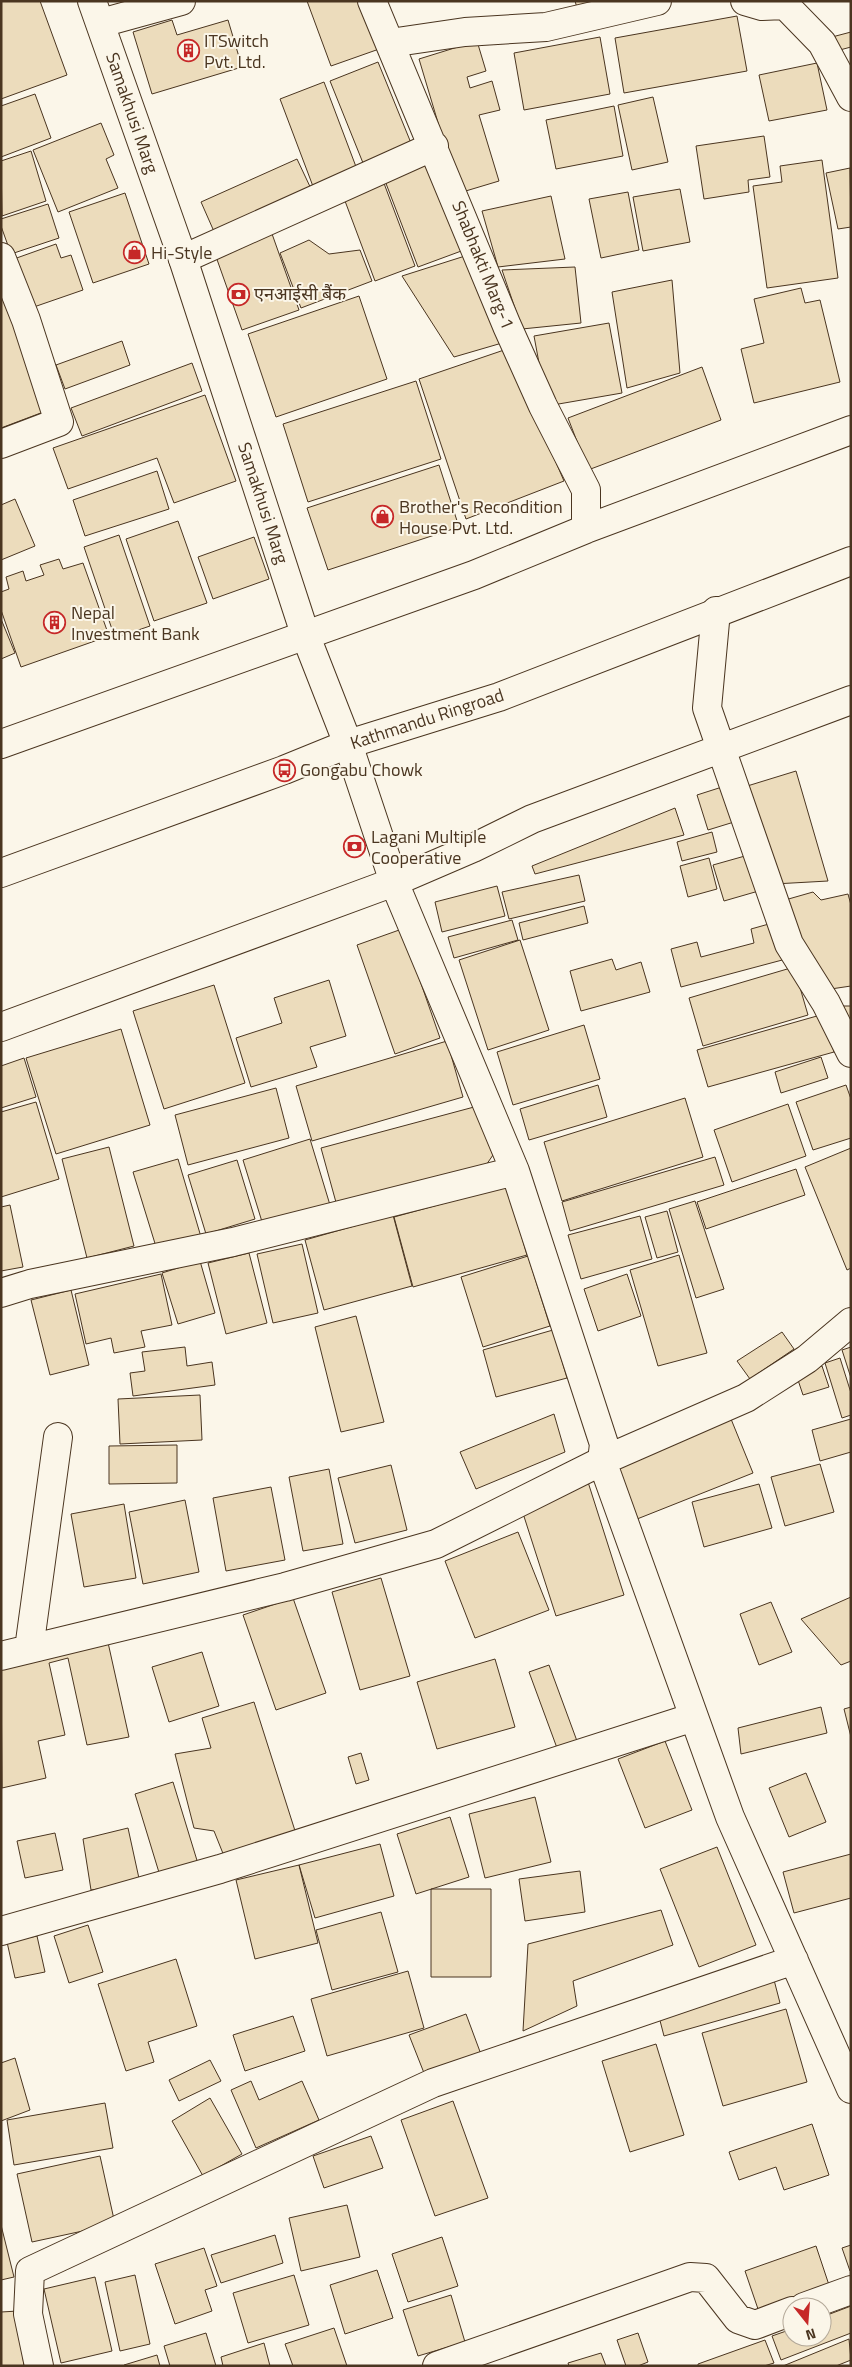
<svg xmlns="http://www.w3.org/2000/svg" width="852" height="2367" viewBox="0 0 852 2367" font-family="'Titillium Web','Noto Sans Devanagari',sans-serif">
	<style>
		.building { fill: #ecdcbc; stroke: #4a3520 }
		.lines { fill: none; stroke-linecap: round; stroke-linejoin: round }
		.minor-casing { stroke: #4a3520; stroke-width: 30 }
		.major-casing { stroke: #4a3520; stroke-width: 30 }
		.highway-casing { stroke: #4a3520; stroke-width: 30 }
		.minor { stroke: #fbf6e9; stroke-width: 28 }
		.major { stroke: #fbf6e9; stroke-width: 28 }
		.highway { stroke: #fbf6e9; stroke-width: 28 }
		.labels { text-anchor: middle; stroke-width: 4; stroke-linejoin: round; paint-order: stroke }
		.poi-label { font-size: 18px; fill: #4a3520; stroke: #fbf6e9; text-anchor: start }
		.street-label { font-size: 18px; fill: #4a3520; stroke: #fbf6e9 }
	</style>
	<rect width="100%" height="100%" fill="#fbf6e9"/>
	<!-- building -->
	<path class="building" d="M1 1H40L67 75 1 99Z
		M307 1H365L382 48 331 66Z
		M575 1H618L578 11Z
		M737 16 747 71 624 93 615 38Z
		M172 20 177 35 228 20 242 67 152 94 133 32Z
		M851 32V47L836 51 832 37Z
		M600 37 610 94 524 110 514 53Z
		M477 41 486 71 467 77 470 88 492 81 500 110 479 115 499 181 459 193 419 59Z
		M378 62 411 143 363 163 330 81Z
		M817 63 827 110 769 121 759 75Z
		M324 82 358 172 314 189 280 99Z
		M35 94 51 138 1 157V106Z
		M653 97 668 162 632 170 618 105Z
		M614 106 623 156 556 169 546 120Z
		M101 123 114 155 106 159 118 188 58 212 33 150Z
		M764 136 770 177 748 180 749 192 704 199 696 146Z
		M31 151 46 201 2 216 1 161Z
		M428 155 464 250 418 267 382 173Z
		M297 159 313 193 216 236 201 202Z
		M822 160 838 278 767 288 753 186 782 182 780 166Z
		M850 168 851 227 838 229 826 173Z
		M382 178 415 266 375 281 342 193Z
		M680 189 690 242 643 251 633 197Z
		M628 192 639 250 601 258 589 199Z
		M125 193 149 264 93 283 69 212Z
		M551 196 565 259 498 267 482 211Z
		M48 204 59 238 11 254 1 226V219Z
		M271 231 299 310 242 330 214 251Z
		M309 240 329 254 360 250 372 281 301 308 280 253Z
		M56 244 61 258 71 255 83 290 28 309 11 260Z
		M465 256 502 343 454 357 402 276Z
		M575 267 581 323 522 329 502 270Z
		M672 280 680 373 627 388 612 292Z
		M801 288 805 303 820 300 840 382 754 403 741 349 764 343 754 299Z
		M1 293 46 411 1 428Z
		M359 296 387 379 276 417 248 334Z
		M609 323 622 393 547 406 534 336Z
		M122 341 130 365 65 389 56 365Z
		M507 349 564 481 466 519 419 379Z
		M192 363 202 391 82 436 71 408Z
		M702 367 721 420 588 470 568 418Z
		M416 381 441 459 308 502 283 424Z
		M205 395 236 481 174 503 157 458 68 489 53 448Z
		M439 465 459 527 328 570 307 508Z
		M157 471 169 509 85 536 73 500Z
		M15 499 35 546 1 560V505Z
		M178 521 207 603 154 621 126 539Z
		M119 535 150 626 115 638 84 547Z
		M254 537 269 579 213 599 198 557Z
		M59 559 63 569 83 563 109 636 21 667 1 610V592L9 589 6 577 23 571 26 581 44 575 40 565Z
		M1 619 15 653 1 659Z
		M796 771 828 881 774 884 744 787Z
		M722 787 734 822 708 830 697 795Z
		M675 808 684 835 535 874 532 866Z
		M712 832 717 852 682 861 677 842Z
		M752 854 762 890 724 901 713 865Z
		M709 858 717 889 688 897 680 866Z
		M579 875 585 901 509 919 502 892Z
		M497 886 505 916 442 932 435 902Z
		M813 892 821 900 848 894 851 905V986L824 990 814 957 807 960 785 900Z
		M584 906 588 923 523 940 519 923Z
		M512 920 518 940 454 958 448 937Z
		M776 922 786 959 681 987 671 949 697 942 701 957 754 943 751 929Z
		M402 929 440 1038 395 1054 357 945Z
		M520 940 549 1030 488 1050 459 960Z
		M612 959 616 970 641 962 650 992 581 1011 570 971Z
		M794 967 808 1015 703 1046 689 998Z
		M329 980 346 1036 310 1047 317 1067 251 1087 236 1038 282 1023 274 998Z
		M214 985 245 1083 164 1109 133 1011Z
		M835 1006H851V1031Z
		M824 1014 834 1052 708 1087 697 1050Z
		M584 1025 600 1079 513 1105 497 1052Z
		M121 1029 150 1125 56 1154 26 1058Z
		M447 1041 463 1097 312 1141 296 1086Z
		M821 1057 828 1078 781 1093 775 1072Z
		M24 1058 36 1097 1 1108V1066Z
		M598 1085 607 1117 529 1140 520 1109Z
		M846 1085 851 1099V1138L813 1150 796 1102Z
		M276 1088 289 1138 188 1165 175 1115Z
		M685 1098 703 1157 562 1201 544 1142Z
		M36 1102 59 1179 1 1197V1112Z
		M788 1104 806 1156 732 1182 714 1130Z
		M474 1107 493 1155 482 1171 337 1206 321 1148Z
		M310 1139 330 1205 263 1225 243 1160Z
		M109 1147 134 1246 87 1258 62 1159Z
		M851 1148V1268L847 1270 805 1167Z
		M715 1157 724 1185 570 1231 562 1202Z
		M178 1159 201 1237 157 1250 133 1172Z
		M237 1160 255 1219 206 1234 188 1175Z
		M796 1169 805 1195 706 1229 697 1202Z
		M507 1186 527 1255 413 1287 394 1217Z
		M695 1201 724 1289 696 1298 669 1209Z
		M10 1205 23 1267 1 1271V1207Z
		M667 1211 678 1252 657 1258 645 1217Z
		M393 1215 412 1286 324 1310 305 1240Z
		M640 1216 652 1259 581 1279 568 1235Z
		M302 1244 318 1313 273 1323 257 1254Z
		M249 1253 267 1323 226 1334 208 1263Z
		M679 1255 707 1353 658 1366 630 1270Z
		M528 1256 550 1326 483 1347 461 1277Z
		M200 1261 215 1313 178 1324 162 1273Z
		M161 1274 172 1325 141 1331 145 1347 114 1353 111 1338 86 1344 75 1294Z
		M627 1274 641 1316 598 1331 584 1289Z
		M71 1290 89 1365 50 1375 31 1300Z
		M356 1316 384 1422 341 1432 315 1327Z
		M553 1330 567 1378 496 1397 483 1350Z
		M782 1332 794 1349 750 1379 737 1361Z
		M185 1347 187 1366 212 1362 215 1385 133 1396 130 1373 145 1371 142 1352Z
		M851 1347V1378L842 1350Z
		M840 1358 851 1393V1415L842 1418 825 1363Z
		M822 1366 829 1387 803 1395 796 1374Z
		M200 1395 202 1440 120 1444 118 1399Z
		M554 1414 565 1452 476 1489 460 1452Z
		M731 1419 753 1473 627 1523 606 1469Z
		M851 1419V1452L820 1461 812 1430Z
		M177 1445V1483L109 1484V1446Z
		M820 1464 834 1512 785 1526 771 1477Z
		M391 1465 407 1530 355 1543 338 1478Z
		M329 1469 343 1544 303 1551 289 1477Z
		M588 1482 624 1595 556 1616 520 1504Z
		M759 1484 772 1528 704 1547 692 1502Z
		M271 1487 285 1560 226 1571 213 1498Z
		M185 1500 199 1572 143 1584 129 1512Z
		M124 1504 136 1578 84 1587 71 1514Z
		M518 1532 549 1610 475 1638 445 1561Z
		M381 1578 410 1676 360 1690 332 1592Z
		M851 1597V1661L841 1665 801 1619Z
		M293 1598 326 1693 276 1710 243 1615Z
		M771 1602 792 1652 759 1665 740 1614Z
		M107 1638 129 1737 87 1745 68 1658 49 1663 65 1735 38 1741 46 1778 2 1788 1 1661Z
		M202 1652 219 1706 169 1722 152 1667Z
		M495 1659 515 1727 437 1749 417 1682Z
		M549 1665 577 1741 557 1748 529 1672Z
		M254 1702 297 1837 224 1856 214 1831 194 1828 175 1754 211 1748 202 1718Z
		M821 1707 827 1733 741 1754 738 1728Z
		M851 1707V1737L844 1709Z
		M665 1741 692 1810 645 1828 618 1759Z
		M361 1753 369 1780 356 1784 348 1757Z
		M806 1773 826 1822 789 1837 769 1788Z
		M173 1782 199 1867 161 1879 135 1794Z
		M535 1797 551 1862 485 1878 469 1814Z
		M450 1817 469 1877 416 1894 397 1834Z
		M128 1828 140 1883 91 1890 83 1839Z
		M55 1833 63 1870 25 1878 17 1841Z
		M380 1844 394 1896 315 1918 299 1865Z
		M717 1847 756 1945 699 1967 660 1869Z
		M851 1854V1898L794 1913 783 1872Z
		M299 1865 318 1943 255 1959 236 1880Z
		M580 1871 585 1912 525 1921 519 1879Z
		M431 1889H491V1977H431Z
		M661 1910 673 1945 573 1981 577 2006 523 2031 528 1944Z
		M381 1912 398 1972 332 1990 316 1930Z
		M88 1925 103 1972 69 1983 54 1936Z
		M37 1936 45 1972 15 1978 7 1942Z
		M176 1959 197 2026 148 2042 154 2062 126 2071 98 1984Z
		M408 1971 424 2028 327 2056 311 1999Z
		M773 1976 780 2003 664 2036 657 2009Z
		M786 2009 807 2082 723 2106 702 2033Z
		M466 2014 482 2057 426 2078 409 2035Z
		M293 2016 305 2051 245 2071 233 2035Z
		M656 2044 684 2135 630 2152 602 2061Z
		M15 2058 30 2110 1 2121V2063Z
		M210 2060 221 2081 179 2101 169 2080Z
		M251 2081 259 2100 302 2081 319 2120 256 2148 231 2090Z
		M210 2098 242 2154 203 2176 172 2121Z
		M453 2101 488 2198 435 2216 401 2120Z
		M105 2103 113 2148 14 2165 7 2120Z
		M812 2124 829 2175 784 2190 776 2167 739 2180 729 2152Z
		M371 2136 383 2168 324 2188 313 2156Z
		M100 2156 115 2224 32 2242 17 2174Z
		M347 2205 360 2257 301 2271 289 2218Z
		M1 2225 14 2277 1 2280Z
		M275 2235 283 2263 221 2283 211 2255Z
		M442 2237 458 2286 408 2302 392 2254Z
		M851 2245V2271H850L842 2248Z
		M816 2246 829 2285 758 2309 745 2271Z
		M204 2248 217 2286 205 2290 212 2311 175 2324 155 2264Z
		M377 2270 393 2318 345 2334 330 2285Z
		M135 2275 150 2344 120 2351 105 2282Z
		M294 2275 309 2325 248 2343 233 2293Z
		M95 2277 112 2351 61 2363 44 2289Z
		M451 2295 465 2342 418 2356 403 2310Z
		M851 2306V2333L781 2360 772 2336 792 2329V2337H822V2317Z
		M18 2311 24 2366H1V2312Z
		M334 2328 347 2366H293L285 2344Z
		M206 2333 216 2366H170L164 2346Z
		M638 2333 648 2362 638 2366H626L617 2340Z
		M849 2339 851 2360 836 2366H783Z
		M765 2340 774 2363 764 2366H698V2364Z
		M264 2343 270 2366H223L221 2357Z
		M601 2353 606 2366H569L568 2363Z
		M157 2355 160 2366H124V2365Z"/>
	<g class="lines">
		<defs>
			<path id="minor" d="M372 1 507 326 543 406 586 490V529
				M745 1 762 6 785 5 822 43 851 97
				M101 23 181 1
				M390 43 465 32 546 27 657 1
				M1 257 26 320 59 422 1 444
				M183 259 434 146
				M716 611 707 708 789 944 826 1003 851 1053
				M1 744 474 575 586 529 851 430
				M348 744 394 882 515 1171 604 1444 602 1461 730 1817 851 2089
				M1 1027 394 882 473 848 532 819 851 700
				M1 1293 30 1284 233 1242 515 1171
				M29 1649 58 1437
				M1 1656 285 1587 436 1544 602 1461 746 1398 807 1359 851 1322
				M1 1931 220 1869 694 1717
				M804 2307 851 2290
				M39 2366 28 2314 30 2271 433 2083 794 1960
				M437 2366 690 2277 706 2278 738 2319 755 2325 792 2311"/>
			<path id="major" d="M92 1 183 259 305 634 348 744"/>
			<path id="highway" d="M1 873 284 770 348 744 499 697 851 561"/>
		</defs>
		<!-- minor casing -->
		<use href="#minor" class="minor-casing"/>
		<!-- major casing -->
		<use href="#major" class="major-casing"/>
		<!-- highway casing -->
		<use href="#highway" class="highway-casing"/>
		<!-- minor -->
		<use href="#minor" class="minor"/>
		<!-- major -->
		<use href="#major" class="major"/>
		<!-- highway -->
		<use href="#highway" class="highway"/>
	</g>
	<!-- icons -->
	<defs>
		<symbol id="building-ring" viewBox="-11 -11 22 22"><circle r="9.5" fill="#fbf6e9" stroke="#c62828" stroke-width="1.5"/><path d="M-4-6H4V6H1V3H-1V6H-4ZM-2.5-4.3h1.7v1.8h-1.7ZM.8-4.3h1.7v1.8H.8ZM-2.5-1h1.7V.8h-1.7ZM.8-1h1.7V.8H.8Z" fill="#c62828"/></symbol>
		<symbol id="shop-ring" viewBox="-11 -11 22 22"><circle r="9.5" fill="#fbf6e9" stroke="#c62828" stroke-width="1.5"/><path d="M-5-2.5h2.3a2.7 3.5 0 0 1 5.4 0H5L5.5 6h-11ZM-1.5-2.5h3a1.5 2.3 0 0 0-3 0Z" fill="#c62828"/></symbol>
		<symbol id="bank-ring" viewBox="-11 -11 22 22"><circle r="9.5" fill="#fbf6e9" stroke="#c62828" stroke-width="1.5"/><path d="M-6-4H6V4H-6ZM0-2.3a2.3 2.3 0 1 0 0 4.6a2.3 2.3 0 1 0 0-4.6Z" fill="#c62828"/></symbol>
		<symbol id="bus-ring" viewBox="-11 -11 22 22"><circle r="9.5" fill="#fbf6e9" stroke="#c62828" stroke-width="1.5"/><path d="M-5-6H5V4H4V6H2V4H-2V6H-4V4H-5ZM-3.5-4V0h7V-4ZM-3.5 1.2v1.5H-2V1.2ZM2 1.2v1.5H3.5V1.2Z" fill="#c62828"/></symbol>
	</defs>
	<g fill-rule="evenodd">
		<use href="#building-ring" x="176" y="38" width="25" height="25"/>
		<use href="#shop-ring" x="122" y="240" width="25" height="25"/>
		<use href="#bank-ring" x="226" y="282" width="25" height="25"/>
		<use href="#shop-ring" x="370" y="504" width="25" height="25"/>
		<use href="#building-ring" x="42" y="610" width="25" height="25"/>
		<use href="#bus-ring" x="272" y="758" width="25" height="25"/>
		<use href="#bank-ring" x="342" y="834" width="25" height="25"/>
	</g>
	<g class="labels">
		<!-- poi labels -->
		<g class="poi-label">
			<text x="204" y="47">ITSwitch<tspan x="204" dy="21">Pvt. Ltd.</tspan></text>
			<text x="151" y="259">Hi-Style</text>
			<text x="254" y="300">एनआईसी बैंक</text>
			<text x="399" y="513">Brother's Recondition<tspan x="399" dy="21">House Pvt. Ltd.</tspan></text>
			<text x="71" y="619">Nepal<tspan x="71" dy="21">Investment Bank</tspan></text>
			<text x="300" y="776">Gongabu Chowk</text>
			<text x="371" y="843">Lagani Multiple<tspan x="371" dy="21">Cooperative</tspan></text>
		</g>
		<!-- street labels -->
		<g class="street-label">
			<text transform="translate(132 113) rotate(71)" y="6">Samakhusi Marg</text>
			<text transform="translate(483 265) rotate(68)" y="6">Shabhakti Marg-1</text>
			<text transform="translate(263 503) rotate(72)" y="6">Samakhusi Marg</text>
			<text transform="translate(427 719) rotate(-18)" y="6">Kathmandu Ringroad</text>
		</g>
	</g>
	<!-- border -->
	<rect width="852" height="2367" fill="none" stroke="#4a3520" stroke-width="5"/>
	<!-- north arrow -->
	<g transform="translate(807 2322) rotate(163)"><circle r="24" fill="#fbf6e9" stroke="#b4a999"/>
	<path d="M0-4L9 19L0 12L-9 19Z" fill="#c62828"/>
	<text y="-8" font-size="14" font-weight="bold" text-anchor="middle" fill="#4a3520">N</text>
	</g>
</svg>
